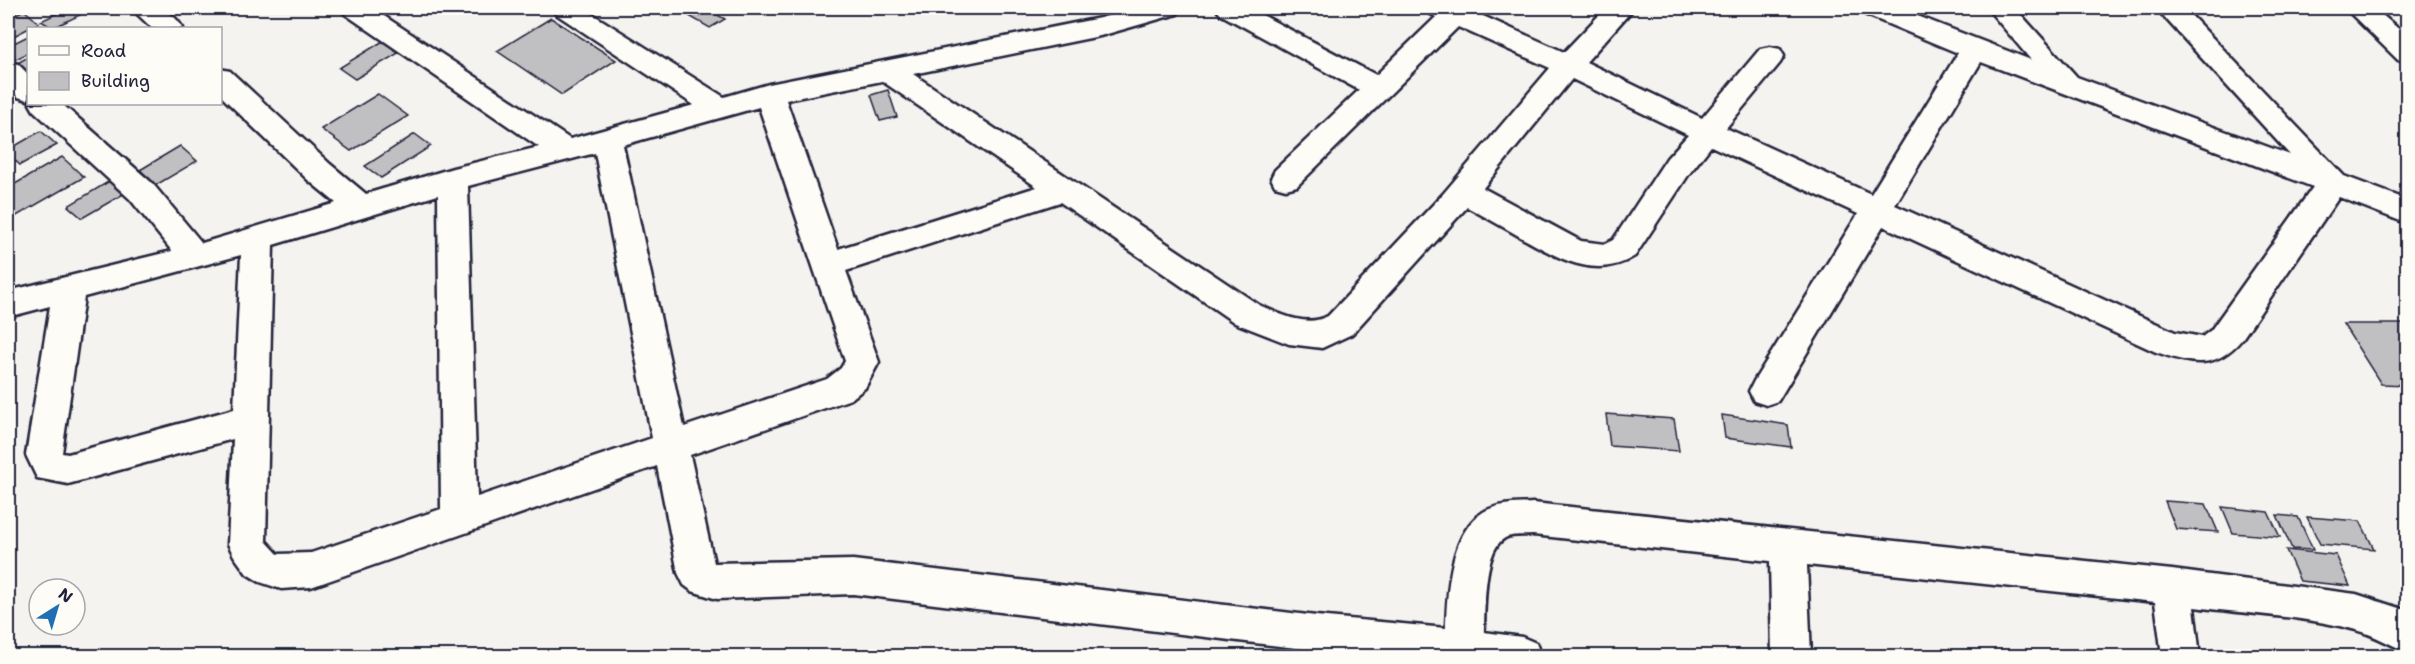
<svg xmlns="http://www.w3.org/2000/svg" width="2415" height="664" viewBox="0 0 2415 664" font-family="'Shantell Sans',sans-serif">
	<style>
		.building { fill: #c0bfc2; stroke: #22223b; stroke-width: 1.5 }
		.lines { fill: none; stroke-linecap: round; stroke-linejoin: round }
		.street-casing { stroke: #22223b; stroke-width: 5 }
		.street { fill: #fdfcf7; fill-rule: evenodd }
	</style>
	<rect width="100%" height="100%" fill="#f4f3ef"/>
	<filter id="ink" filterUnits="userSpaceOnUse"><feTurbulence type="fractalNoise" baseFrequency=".0167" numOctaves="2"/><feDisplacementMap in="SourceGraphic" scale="12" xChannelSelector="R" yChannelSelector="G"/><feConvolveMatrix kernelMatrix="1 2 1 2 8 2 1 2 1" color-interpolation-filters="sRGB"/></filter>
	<g filter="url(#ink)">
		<!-- building -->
		<path class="building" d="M68 8H94L53 28 41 21Z
			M693 8H705L725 19 710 28 684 13Z
			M24 10 39 23 8 39V18Z
			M551 18 616 60 562 95 497 51Z
			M28 36V53L16 59 8 52V46Z
			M388 38 405 49 355 79 339 68Z
			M28 57V75L16 64Z
			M888 90 897 117 880 121 871 95Z
			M378 94 408 116 351 151 321 129Z
			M41 131 57 145 20 165 8 154V150Z
			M415 134 431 146 381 178 365 166Z
			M180 146 197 161 156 185 140 170Z
			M62 157 84 177 8 221V188Z
			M118 176 132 189 82 218 68 206Z
			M2343 324H2408V385L2381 384Z
			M1606 414 1674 419 1679 451 1610 446Z
			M1722 415 1788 425 1791 447 1725 438Z
			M2165 501 2206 504 2218 532 2176 529Z
			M2222 507 2268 512 2280 537 2233 533Z
			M2277 515 2298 517 2313 550 2292 549Z
			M2307 517 2360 521 2374 549 2320 544Z
			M2286 550 2336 555 2350 586 2300 581Z"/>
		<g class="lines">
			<defs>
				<path id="street" d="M131 8C154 6 169 6 183 28H152Z
					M341 8H372L570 139 694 105 556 14 552 8H583L724 97 769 84 1100 18 1138 8H1181L1177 14 1100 36 913 74 1259 305C1280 314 1306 328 1328 316L1443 194 1550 68 1458 27 1297 186 1286 189 1275 186 1271 178 1275 170 1359 90 1220 14 1216 8H1249L1376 75 1436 17 1431 14 1427 8H1465L1564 52 1606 8H1634L1586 62 1702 118 1760 49 1770 47 1780 49 1784 56 1780 63 1726 128 1871 194 1958 53 1864 14 1860 8H1897L2031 60 1987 8H2015L2077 77 2290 155 2156 8H2184L2344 176 2408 200V224L2339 197 2242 339C2215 371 2192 364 2156 352L1883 226 1778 401 1766 405 1754 401 1749 391 1754 381 1858 214 1711 146 1689 174 1635 256C1596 281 1559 258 1524 239 1505 228 1486 217 1467 207L1352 334 1322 348 1289 344 1235 323 1060 202 846 271 879 362 865 388 851 399 690 455 714 563 853 560 1316 616 1446 628C1447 592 1450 528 1487 510 1502 503 1517 504 1533 503L2172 570 2356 594 2408 611V652C2390 645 2375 635 2356 630 2304 616 2247 614 2194 607L2200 656H2162L2155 602 1807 565 1811 656H1772L1770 561 1533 535C1524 536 1513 534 1505 538 1483 550 1485 610 1484 632L1522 637 1536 643 1541 656H1361L853 594 717 599 692 591 684 585 678 573 657 466 311 587 281 589 260 582 247 574 234 556 228 544 233 439 68 484 37 478 26 455 50 306 8 317V291L172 251 130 199 34 111 30 104H62L152 183 202 243 336 203 308 180 220 95V69L230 71 330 164 366 194 453 168 539 147 345 14ZM1981 62 2313 187 2211 330 2202 337 2175 332 1895 205ZM1572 79 1688 135 1667 158 1613 240 1605 244 1581 241 1483 188ZM882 81 1037 187 838 249 786 100ZM759 107 845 361 841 368 827 379 684 427 623 145ZM595 153 652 438 477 497 468 186ZM438 195 441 509 311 553 278 554 266 541 273 245ZM241 255 234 409 68 454 62 453 84 297Z
					M2345 8H2374L2408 37V62L2398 60Z
					M8 61 18 64 28 74V100L18 97 8 87Z"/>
			</defs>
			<!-- street casing -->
			<use href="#street" class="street-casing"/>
			<!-- street -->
			<use href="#street" class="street"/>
		</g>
	</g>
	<!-- margin -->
	<rect width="2415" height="664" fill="none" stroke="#fdfcf7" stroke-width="30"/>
	<rect x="15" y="15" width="2385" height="634" fill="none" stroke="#22223b" stroke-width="2" filter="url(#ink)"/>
	<!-- legend -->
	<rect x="27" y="27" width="195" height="78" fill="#fdfcf7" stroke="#a5a5ac" stroke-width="1.5"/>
	<rect x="39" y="46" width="30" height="9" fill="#fdfcf7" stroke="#a5a5ac" stroke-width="1.5"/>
	<text x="81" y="57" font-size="18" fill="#22223b">Road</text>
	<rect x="39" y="72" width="30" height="18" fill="#c0bfc2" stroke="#a5a5ac" stroke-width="1.5"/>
	<text x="81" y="87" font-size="18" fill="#22223b">Building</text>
	<!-- north arrow -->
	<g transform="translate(57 607) rotate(37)"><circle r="28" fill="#fdfcf7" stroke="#a5a5ac" stroke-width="1.5"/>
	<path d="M0-4.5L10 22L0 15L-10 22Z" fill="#1f6fb2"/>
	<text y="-9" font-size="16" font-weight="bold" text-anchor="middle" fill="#22223b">N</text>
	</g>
</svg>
